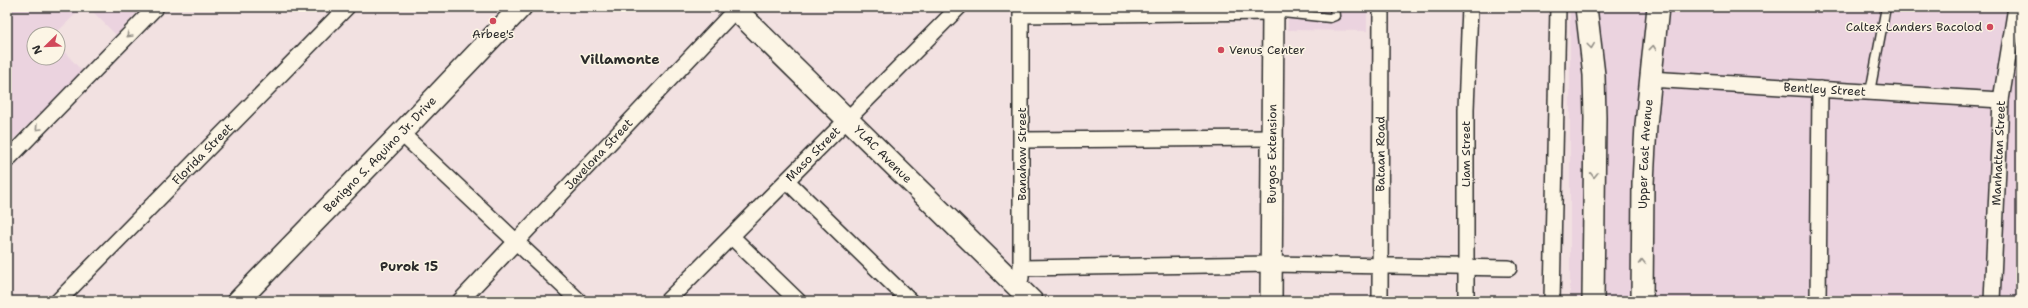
<svg xmlns="http://www.w3.org/2000/svg" width="2028" height="308" viewBox="0 0 2028 308" font-family="'Shantell Sans',sans-serif">
	<style>
		.built { fill: #ebd3df }
		.lines { fill: none; stroke-linecap: round; stroke-linejoin: round }
		.lane-casing { stroke: #2b2b2b; stroke-width: 11 }
		.street-casing { stroke: #2b2b2b; stroke-width: 18 }
		.secondary-casing { stroke: #2b2b2b; stroke-width: 24 }
		.lane { stroke: #fcf5e5; stroke-width: 8 }
		.street { stroke: #fcf5e5; stroke-width: 15 }
		.secondary { stroke: #fcf5e5; stroke-width: 21 }
		.oneway { stroke: #949088 }
		.poi-dot { fill: #d1495b; stroke: #fcf5e5; stroke-width: 1.5 }
		.labels { text-anchor: middle; stroke-width: 3; stroke-linejoin: round; paint-order: stroke }
		.poi-label { font-size: 12px; fill: #2b2b2b; stroke: #fcf5e5; text-anchor: end }
		.street-label { font-size: 12px; fill: #2b2b2b; stroke: #fcf5e5 }
		.neighbourhood-label { font-size: 13px; font-weight: bold; fill: #2b2b2b; stroke: #fcf5e5 }
		.quarter-label { font-size: 14px; font-weight: bold; fill: #2b2b2b; stroke: #fcf5e5 }
	</style>
	<rect width="100%" height="100%" fill="#f2e1e1"/>
	<filter id="ink" filterUnits="userSpaceOnUse"><feTurbulence type="fractalNoise" baseFrequency=".025" numOctaves="2"/><feDisplacementMap in="SourceGraphic" scale="8" xChannelSelector="R" yChannelSelector="G"/><feConvolveMatrix kernelMatrix="1 2 1 2 8 2 1 2 1" color-interpolation-filters="sRGB"/></filter>
	<g filter="url(#ink)">
		<!-- built -->
		<path class="built" d="M7 7H83L55 34H34V58H58V45L83 72 7 145Z
			M88 7H142L116 35Z
			M1288 7H1367V31L1288 30Z
			M1570 7H2021V301H1570Z"/>
		<g class="lines">
			<defs>
				<path id="lane" d="M1273 12 1330 18 1335 16 1334 7
					M1870 92 1886 7"/>
				<g id="street">
					<path d="M1022 15 1272 12"/>
					<path id="s1" d="M1649 79 2001 100"/>
					<path d="M401 133 579 301"/>
					<path d="M1022 140 1272 138"/>
					<path d="M7 160 156 7"/>
					<path d="M787 181 910 301"/>
					<path d="M732 237 798 301"/>
					<path d="M1021 268 1271 264 1509 268"/>
					<path d="M1021 278V7"/>
					<path id="s2" d="M58 301 347 7"/>
					<path id="s3" d="M460 301 738 7"/>
					<path id="s4" d="M667 301 959 7"/>
					<path id="s5" d="M1380 301 1381 7"/>
					<path d="M1466 301V109L1470 7"/>
					<path d="M1552 301 1558 7"/>
					<path d="M1818 301 1820 89"/>
					<path id="s6" d="M1992 301 2001 100 2016 7"/>
				</g>
				<g id="secondary">
					<path id="s7" d="M733 7 1032 301"/>
					<path d="M1586 7 1594 75 1595 118 1593 301"/>
					<path id="s8" d="M238 301 401 133 521 7"/>
					<path id="s9" d="M1271 301 1273 7"/>
					<path id="s10" d="M1642 301 1643 183 1646 125 1658 7"/>
				</g>
			</defs>
			<!-- lane casing -->
			<use href="#lane" class="lane-casing"/>
			<!-- street casing -->
			<use href="#street" class="street-casing"/>
			<!-- secondary casing -->
			<use href="#secondary" class="secondary-casing"/>
			<!-- lane -->
			<use href="#lane" class="lane"/>
			<!-- street -->
			<use href="#street" class="street"/>
			<!-- secondary -->
			<use href="#secondary" class="secondary"/>
		</g>
		<!-- one-way arrows -->
		<defs><path id="oneway-chevron" d="M-2-3.5L2.5 0L-2 3.5" fill="none" stroke-width="1.6" stroke-linecap="round" stroke-linejoin="round"/></defs>
		<g class="oneway">
			<use href="#oneway-chevron" transform="translate(129 35) rotate(134)"/>
			<use href="#oneway-chevron" transform="translate(1591 46) rotate(83)"/>
			<use href="#oneway-chevron" transform="translate(1653 48) rotate(-84)"/>
			<use href="#oneway-chevron" transform="translate(38 128) rotate(134)"/>
			<use href="#oneway-chevron" transform="translate(1594 175) rotate(91)"/>
			<use href="#oneway-chevron" transform="translate(1642 262) rotate(-90)"/>
		</g>
	</g>
	<!-- markers -->
	<g class="poi-dot">
		<circle cx="493" cy="21" r="4"/>
		<circle cx="1990" cy="27" r="4"/>
		<circle cx="1221" cy="50" r="4"/>
	</g>
	<g class="labels">
		<!-- poi labels -->
		<g class="poi-label">
			<text x="1982" y="31">Caltex Landers Bacolod</text>
			<text x="493" y="38" text-anchor="middle">Arbee's</text>
			<text x="1229" y="54" text-anchor="start">Venus Center</text>
		</g>
		<!-- street labels -->
		<g class="street-label">
			<text dy="4" stroke="none"><textPath href="#s1" startOffset="176">Bentley Street</textPath></text>
			<text dy="4" stroke="none"><textPath href="#s6" startOffset="148">Manhattan Street</textPath></text>
			<text dy="4" stroke="none"><textPath href="#s2" startOffset="206">Florida Street</textPath></text>
			<text dy="4" stroke="none"><textPath href="#s3" startOffset="202">Javelona Street</textPath></text>
			<text dy="4" stroke="none"><textPath href="#s4" startOffset="207">Maso Street</textPath></text>
			<text dy="4" stroke="none"><textPath href="#s7" startOffset="210">YLAC Avenue</textPath></text>
			<text transform="translate(1022 154) rotate(-90)" y="4">Banahaw Street</text>
			<text dy="4" stroke="none"><textPath href="#s9" startOffset="147">Burgos Extension</textPath></text>
			<text dy="4" stroke="none"><textPath href="#s5" startOffset="147">Bataan Road</textPath></text>
			<text transform="translate(1466 154) rotate(-90)" y="4">Liam Street</text>
			<text dy="4" stroke="none"><textPath href="#s10" startOffset="147">Upper East Avenue</textPath></text>
			<text dy="4" stroke="none"><textPath href="#s8" startOffset="204">Benigno S. Aquino Jr. Drive</textPath></text>
		</g>
		<!-- neighbourhood labels -->
		<g class="neighbourhood-label">
			<text x="409" y="271">Purok 15</text>
		</g>
		<!-- quarter labels -->
		<g class="quarter-label">
			<text x="620" y="64">Villamonte</text>
		</g>
	</g>
	<!-- margin -->
	<rect width="2028" height="308" fill="none" stroke="#fcf5e5" stroke-width="24"/>
	<rect x="12" y="12" width="2004" height="284" fill="none" stroke="#2b2b2b" stroke-width="1.5" filter="url(#ink)"/>
	<!-- north arrow -->
	<g transform="translate(46 46) rotate(247)"><circle r="19" fill="#fcf5e5" stroke="#a8a49b"/>
	<path d="M0-3L7 15L0 10L-7 15Z" fill="#d1495b"/>
	<text y="-6" font-size="11" font-weight="bold" text-anchor="middle" fill="#2b2b2b">N</text>
	</g>
</svg>
